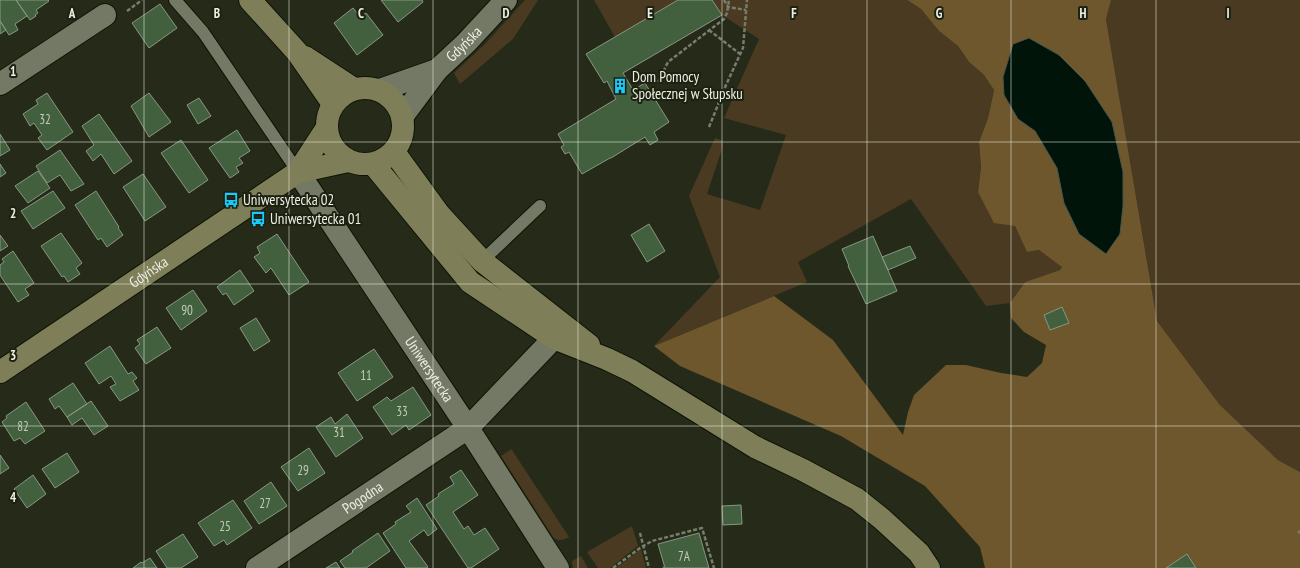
<svg xmlns="http://www.w3.org/2000/svg" width="1300" height="568" viewBox="0 0 1300 568" font-family="'PT Sans Narrow',sans-serif">
	<style>
		.green { fill: #493a21 }
		.forest { fill: #6e562d }
		.water { fill: #00140a; stroke: #47564b }
		.building { fill: #42603e; stroke: #889785 }
		.lines { fill: none; stroke-linecap: round; stroke-linejoin: round }
		.lane-casing { stroke: #0f1304; stroke-width: 14 }
		.street-casing { stroke: #0f1304; stroke-width: 24 }
		.secondary-casing { stroke: #0f1304; stroke-width: 24 }
		.path { stroke: #787d6d; stroke-width: 2.5; stroke-dasharray: 4 2; stroke-linecap: butt }
		.lane { stroke: #737964; stroke-width: 12 }
		.street { stroke: #737964; stroke-width: 22 }
		.secondary { stroke: #7e7e58; stroke-width: 22 }
		.grid { fill: none; stroke: #ecefe4; stroke-width: 1; stroke-opacity: 0.55 }
		.labels { text-anchor: middle; stroke-width: 4; stroke-linejoin: round; paint-order: stroke }
		.number-label { font-size: 13px; fill: #c2cbba }
		.street-label { font-size: 15px; fill: #ecefe4; stroke: #1d2110 }
		.poi-label { font-size: 15px; fill: #ecefe4; stroke: #1d2110; text-anchor: start }
		.grid-label { font-size: 13px; text-anchor: middle; font-weight: bold; fill: #ecefe4; stroke: #1d2110; stroke-width: 4; stroke-linejoin: round; paint-order: stroke }
	</style>
	<rect width="100%" height="100%" fill="#262b19"/>
	<!-- green -->
	<path class="green" d="M525 0H538L513 39 460 84 454 73 485 44Z
		M594 0H678L615 37Z
		M712 0H907L921 9 939 31 958 46 969 62 984 75 994 90 988 118 979 142 981 167 978 192 1015 226 1027 252 1039 250 1061 265 1062 267 1060 270 1025 282 1010 303 986 306 911 199 798 262 807 282 654 346 720 277 689 196 715 138 722 140 723 146 707 194 760 210 786 135 724 118 759 39 722 15Z
		M1111 0H1300V472L1278 460 1220 405 1157 321 1106 19Z
		M512 449V450L569 537C563 540 558 542 553 537L501 456Z
		M632 526 638 546 610 568H598L587 552Z
		M641 549 646 568H616Z
		M581 556 588 568H573L572 561Z"/>
	<!-- forest -->
	<path class="forest" d="M907 0H1111L1106 19 1157 321 1220 405 1278 460 1300 472V568H985L980 547 925 486 841 436 680 366 654 346 774 296 833 340 903 435 908 412 914 395 946 365H966L1001 373 1027 377 1042 363 1046 345 1024 332 1011 318 1010 303 1025 282 1060 270 1062 267 1039 250 1027 252 1015 226 994 223 978 192 981 167 979 142 988 118 994 90 984 75 969 62 958 46 939 31 921 9Z"/>
	<!-- water -->
	<path class="water" d="M1029 38 1059 55 1085 81 1112 122 1123 172V206L1120 234 1106 254 1079 234 1064 203 1057 168 1035 131 1018 119 1004 95 1003 77 1013 44Z"/>
	<!-- building -->
	<path class="building" d="M0 0H16L27 16 15 24 18 30 9 35 0 21Z
		M16 0H48L49 1 36 10 38 13 35 15 36 16 30 20Z
		M381 0H422L423 2 398 22Z
		M678 0H712L722 15 623 73 633 90 645 83 669 122 654 132 658 140 650 145 645 137 611 158H610L582 174 569 152 565 154 561 147 564 145 558 134 616 99 607 81 604 83 586 54Z
		M160 4 177 28 149 48 132 23Z
		M353 8 360 17 366 13 383 35 357 55 334 23Z
		M0 21 6 30 0 34Z
		M47 93 73 132 47 150 38 138 42 135 34 123 30 126 23 114 38 104 36 100Z
		M149 93 171 122 149 137 131 106Z
		M199 98 211 116 198 124 187 105Z
		M99 114 132 161 114 174 101 154 93 161 86 151 94 145 82 126Z
		M237 130 250 151 239 158 243 163 236 167 239 172 230 178 209 148Z
		M0 134 10 150 0 156Z
		M181 140 208 180 189 193 161 153Z
		M60 150 84 184 71 191 60 175 47 183 36 166Z
		M0 164 6 173 0 177Z
		M38 171 50 188 28 203 15 186Z
		M143 174 166 207 145 221 123 187Z
		M53 191 65 208 33 229 21 211Z
		M96 191 119 227 118 228 123 235 107 247 101 238 98 240 75 205Z
		M649 224 665 251 647 262 631 235Z
		M61 233 82 263 76 268 80 274 68 282 64 276 62 277 41 246Z
		M277 234 309 282 289 295 271 268 266 273 254 257 260 253 257 247Z
		M0 235 8 246 0 251Z
		M873 236 897 291 866 304 848 266H849L842 249Z
		M910 246 916 258 888 270 882 257Z
		M13 251 34 283 25 289 29 295 18 302 0 275V265L4 262 2 259Z
		M240 270 254 291 234 305 226 293 223 295 217 287Z
		M193 290 207 311 181 330 166 308Z
		M1062 307 1069 323 1050 330 1044 315Z
		M256 318 270 341 254 351 240 328Z
		M157 327 171 348 146 364 135 348 140 344 137 340Z
		M110 346 128 374 132 372 137 378 133 381 139 390 120 401 110 387 116 384 111 376 99 384 85 363Z
		M374 349 393 377 357 401 338 373Z
		M73 383 87 404 67 417 59 406 55 409 49 399Z
		M413 387 431 415 409 430 406 425 392 435 373 407 387 397 391 401Z
		M91 401 108 426 94 435 82 418 72 425 67 417Z
		M26 402 45 431 25 444 20 438 14 441 2 422 7 418 6 416Z
		M347 414 363 438 336 457 316 427 331 417 335 424Z
		M309 448 325 473 298 491 281 467Z
		M67 453 79 472 55 488 42 469Z
		M0 455 9 468 0 474Z
		M461 470 478 495 453 512 464 529 468 526 474 535 485 528 499 549 471 568H468L426 505 439 496 438 494 454 484 450 477Z
		M33 475 46 494 27 508 14 489Z
		M271 482 287 506 259 524 244 501Z
		M417 498 437 529 428 536 424 530 409 541 428 567 426 568H406L383 533 396 524 395 522 411 512 406 506Z
		M233 500 252 528 227 545 224 540 214 546 198 523Z
		M741 505 742 524 723 525 722 506Z
		M378 533 390 551 366 568H345L340 561 353 552 352 551Z
		M699 533 709 568H665L658 544Z
		M183 534 198 557 181 568H167L156 551Z
		M1187 554 1196 568H1166Z
		M150 558 157 568H133L141 562 142 563Z
		M336 562 340 568H326Z"/>
	<g class="lines">
		<defs>
			<path id="lane" d="M175 0 203 32 298 172
				M482 261 540 206"/>
			<g id="street">
				<path d="M0 84 105 15"/>
				<path d="M380 90 437 70"/>
				<path id="s1" d="M402 117 437 70 466 43 506 0"/>
				<path id="s2" d="M298 172 468 428 558 568"/>
				<path id="s3" d="M257 568 468 428 554 338"/>
			</g>
			<g id="secondary">
				<path d="M250 0 297 52 333 104"/>
				<path d="M305 57 354 89"/>
				<circle cx="365" cy="126" r="38"/>
				<path d="M394 152 439 214 482 261 589 345"/>
				<path d="M373 164 470 282 554 338 607 359 632 371 755 447 803 470 857 499 882 519 919 553 929 568"/>
				<path d="M298 172 326 129"/>
				<path id="s4" d="M0 372 298 172 348 161"/>
			</g>
		</defs>
		<!-- lane casing -->
		<use href="#lane" class="lane-casing"/>
		<!-- street casing -->
		<use href="#street" class="street-casing"/>
		<!-- secondary casing -->
		<use href="#secondary" class="secondary-casing"/>
		<!-- path -->
		<path class="path" d="M724 0 728 7 746 10
			M127 11 142 0
			M709 30 740 54
			M658 82 668 62 724 19 727 13 729 0
			M709 127 726 85 743 48 747 0
			M640 533 649 568
			M1298 533 1300 531
			M613 568 640 548 652 541 702 528 714 568
			M663 568 665 567"/>
		<!-- lane -->
		<use href="#lane" class="lane"/>
		<!-- street -->
		<use href="#street" class="street"/>
		<!-- secondary -->
		<use href="#secondary" class="secondary"/>
	</g>
	<!-- grid -->
	<path class="grid" d="M144 0V568M289 0V568M433 0V568M578 0V568M722 0V568M867 0V568M1011 0V568M1156 0V568M0 142H1300M0 284H1300M0 426H1300"/>
	<!-- icons -->
	<defs>
		<symbol id="building-bare" viewBox="-9 -9 18 18"><path d="M-4-6H4V6H1V3H-1V6H-4ZM-2.5-4.3h1.7v1.8h-1.7ZM.8-4.3h1.7v1.8H.8ZM-2.5-1h1.7V.8h-1.7ZM.8-1h1.7V.8H.8Z" fill="#19cafc" stroke="#1d2110" stroke-width="2.5" paint-order="stroke"/></symbol>
		<symbol id="bus-bare" viewBox="-9 -9 18 18"><path d="M-5-6H5V4H4V6H2V4H-2V6H-4V4H-5ZM-3.5-4V0h7V-4ZM-3.5 1.2v1.5H-2V1.2ZM2 1.2v1.5H3.5V1.2Z" fill="#19cafc" stroke="#1d2110" stroke-width="2.5" paint-order="stroke"/></symbol>
	</defs>
	<g fill-rule="evenodd">
		<use href="#building-bare" x="609" y="75" width="22" height="22"/>
		<use href="#bus-bare" x="220" y="189" width="22" height="22"/>
		<use href="#bus-bare" x="247" y="208" width="22" height="22"/>
	</g>
	<g class="labels">
		<!-- number labels -->
		<g class="number-label">
			<text x="45" y="124">32</text>
			<text x="187" y="315">90</text>
			<text x="366" y="380">11</text>
			<text x="402" y="416">33</text>
			<text x="23" y="431">82</text>
			<text x="339" y="437">31</text>
			<text x="303" y="475">29</text>
			<text x="265" y="508">27</text>
			<text x="225" y="531">25</text>
			<text x="684" y="561">7A</text>
		</g>
		<!-- street labels -->
		<g class="street-label">
			<text dy="5" stroke="none"><textPath href="#s1" startOffset="96">Gdyńska</textPath></text>
			<text dy="5" stroke="none"><textPath href="#s4" startOffset="179">Gdyńska</textPath></text>
			<text dy="5" stroke="none"><textPath href="#s2" startOffset="237">Uniwersytecka</textPath></text>
			<text dy="5" stroke="none"><textPath href="#s3" startOffset="127">Pogodna</textPath></text>
		</g>
		<!-- poi labels -->
		<g class="poi-label">
			<text x="632" y="82">Dom Pomocy<tspan x="632" dy="17">Społecznej w Słupsku</tspan></text>
			<text x="243" y="205">Uniwersytecka 02</text>
			<text x="270" y="224">Uniwersytecka 01</text>
		</g>
	</g>
	<g class="grid-label">
		<text x="72" y="18">A</text>
		<text x="217" y="18">B</text>
		<text x="361" y="18">C</text>
		<text x="506" y="18">D</text>
		<text x="650" y="18">E</text>
		<text x="794" y="18">F</text>
		<text x="939" y="18">G</text>
		<text x="1083" y="18">H</text>
		<text x="1228" y="18">I</text>
		<text x="13" y="76">1</text>
		<text x="13" y="218">2</text>
		<text x="13" y="360">3</text>
		<text x="13" y="502">4</text>
	</g>
</svg>
